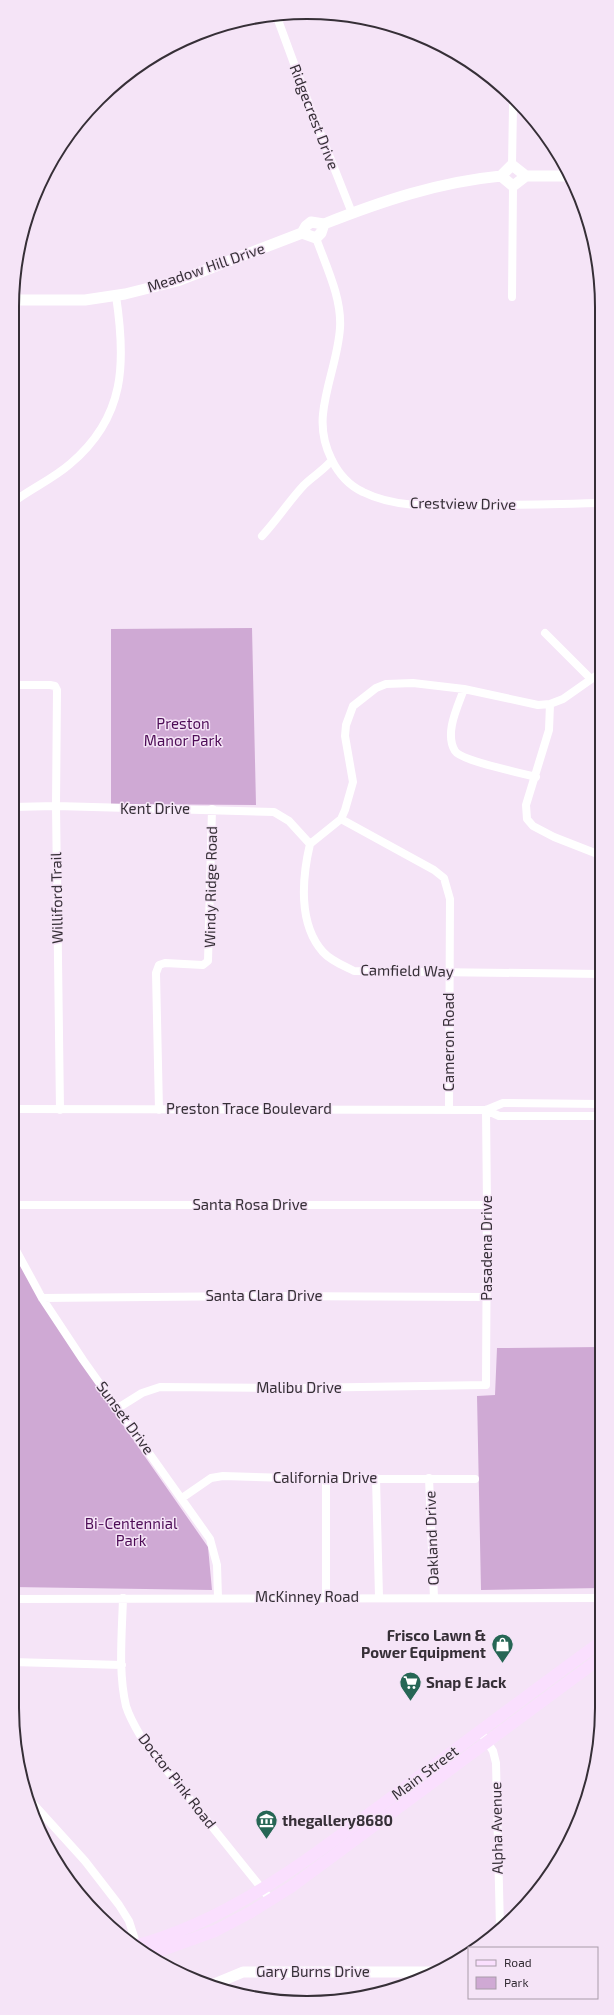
<svg xmlns="http://www.w3.org/2000/svg" width="614" height="2015" viewBox="0 0 614 2015" font-family="'Exo 2',sans-serif">
	<style>
		.green { fill: #cfa9d4 }
		.lines { fill: none; stroke-linecap: round; stroke-linejoin: round }
		.minor { stroke: #fff; stroke-width: 8 }
		.tertiary { stroke: #fff; stroke-width: 11 }
		.secondary { stroke: #fadffe; stroke-width: 12 }
		.labels { text-anchor: middle; stroke-width: 3; stroke-linejoin: round; paint-order: stroke }
		.street-label { font-size: 15px; fill: #362f37; stroke: #f5e4f7 }
		.park-label { font-size: 15px; fill: #4d0c56; stroke: #f5e4f7 }
		.poi-label { font-size: 15px; font-weight: bold; fill: #362f37; stroke: #f5e4f7; text-anchor: start }
		.rim { fill: none; stroke: #362f37; stroke-width: 2 }
	</style>
	<rect width="100%" height="100%" fill="#f5e4f7"/>
	<!-- green -->
	<path class="green" d="M252 628 256 805 111 804V629Z
		M12 1240 118 1418 208 1547 212 1590 12 1587Z
		M601 1347 602 1588 481 1590 477 1396 495 1395 497 1348Z"/>
	<g class="lines">
		<!-- minor -->
		<path class="minor" d="M278 20 310 107 352 213
			M512 165 513 106
			M316 238C326 266 342 298 340 328 338 358 326 384 323 414 320 443 335 479 363 492 399 510 443 505 482 505 521 505 561 504 600 503
			M512 297 513 186
			M12 503C30 489 53 479 70 464 126 417 126 362 116 296
			M262 536C277 520 289 501 304 485 313 476 324 470 332 460
			M545 633 590 678
			M600 673 563 699 550 704 538 705 464 689 413 683 386 684 376 688 353 706 346 725 345 736 353 782 345 810 341 819 310 844C302 878 298 924 323 952 331 961 344 966 354 971L601 974
			M12 685H50L55 686 57 690 56 806 60 1110
			M464 689C458 706 444 733 455 751 461 761 522 773 536 777
			M550 704 549 730 526 805 527 819 533 826 554 837 600 855
			M12 807 56 806 274 812 289 821 310 844
			M341 819 434 870 444 878 450 899 449 1110
			M12 1109 486 1110 503 1103 601 1104
			M159 1110 156 973 159 965 165 963 203 965 208 961 212 809
			M486 1110 499 1116H601
			M12 1205H487
			M12 1243 42 1298 83 1360 210 1539 217 1565 218 1598
			M42 1298 258 1296 486 1297
			M118 1408 142 1393 160 1387 298 1388 486 1385 487 1205 486 1110
			M376 1478 379 1597
			M429 1478 434 1598
			M326 1479V1597
			M182 1498 211 1478 223 1476 326 1479H475
			M123 1598C122 1633 118 1672 126 1706 130 1719 137 1730 144 1742L271 1900
			M12 1599 602 1598
			M12 1662 122 1665
			M480 1731 493 1751 496 1763 500 1928
			M27 1797 85 1861 119 1905 129 1921 137 1946"/>
		<!-- tertiary -->
		<path class="tertiary" d="M526 176 513 186 501 176 512 165 526 176H571
			M324 224 321 233 316 238 302 233 306 226 311 222 324 224C382 201 439 182 501 176
			M13 300H85L125 294 177 281 302 233
			M214 1984 243 1972H438"/>
		<!-- secondary -->
		<path class="secondary" d="M134 1946C233 1920 315 1854 396 1794 464 1743 533 1691 602 1641
			M148 1955 215 1931 251 1912 291 1887 602 1657"/>
	</g>
	<!-- icons -->
	<defs>
		<symbol id="shop-pin" viewBox="-11 -11 22 30"><path d="M0 17L-7.5 6A9.5 9.5 0 1 1 7.5 6Z" fill="#266655" stroke="#f5e4f7"/><path d="M-5-2.5h2.3a2.7 3.5 0 0 1 5.4 0H5L5.5 6h-11ZM-1.5-2.5h3a1.5 2.3 0 0 0-3 0Z" fill="#fff"/></symbol>
		<symbol id="supermarket-pin" viewBox="-11 -11 22 30"><path d="M0 17L-7.5 6A9.5 9.5 0 1 1 7.5 6Z" fill="#266655" stroke="#f5e4f7"/><path d="M-6-5.5h2.5l.6 2H6L4.5 2H-2.5L-4.4-4H-6ZM-1.5 3.2a1.3 1.3 0 1 0 .1 0ZM3 3.2a1.3 1.3 0 1 0 .1 0Z" fill="#fff"/></symbol>
		<symbol id="museum-pin" viewBox="-11 -11 22 30"><path d="M0 17L-7.5 6A9.5 9.5 0 1 1 7.5 6Z" fill="#266655" stroke="#f5e4f7"/><path d="M0-6L6-3V-2H-6V-3ZM-5-1h2V3h-2ZM-1-1h2V3h-2ZM3-1h2V3H3ZM-6 4H6V6H-6Z" fill="#fff"/></symbol>
	</defs>
	<g fill-rule="evenodd">
		<use href="#shop-pin" x="490" y="1632" width="25" height="34"/>
		<use href="#supermarket-pin" x="398" y="1670" width="25" height="34"/>
		<use href="#museum-pin" x="254" y="1808" width="25" height="34"/>
	</g>
	<g class="labels">
		<!-- street labels -->
		<g class="street-label">
			<text transform="translate(314 117) rotate(69)" y="5">Ridgecrest Drive</text>
			<text transform="translate(206 268) rotate(-19)" y="5">Meadow Hill Drive</text>
			<text transform="translate(463 504) rotate(1)" y="5">Crestview Drive</text>
			<text x="155" y="814">Kent Drive</text>
			<text transform="translate(211 887) rotate(-89)" y="5">Windy Ridge Road</text>
			<text transform="translate(57 898) rotate(-91)" y="5">Williford Trail</text>
			<text transform="translate(407 971) rotate(1)" y="5">Camfield Way</text>
			<text transform="translate(449 1042) rotate(-90)" y="5">Cameron Road</text>
			<text x="249" y="1114">Preston Trace Boulevard</text>
			<text x="250" y="1210">Santa Rosa Drive</text>
			<text transform="translate(487 1248) rotate(-90)" y="5">Pasadena Drive</text>
			<text x="264" y="1301">Santa Clara Drive</text>
			<text x="299" y="1393">Malibu Drive</text>
			<text transform="translate(125 1418) rotate(54)" y="5">Sunset Drive</text>
			<text x="325" y="1483">California Drive</text>
			<text transform="translate(432 1538) rotate(-92)" y="5">Oakland Drive</text>
			<text x="307" y="1602">McKinney Road</text>
			<text transform="translate(425 1773) rotate(-37)" y="5">Main Street</text>
			<text transform="translate(177 1781) rotate(52)" y="5">Doctor Pink Road</text>
			<text transform="translate(497 1828) rotate(-91)" y="5">Alpha Avenue</text>
			<text x="313" y="1977">Gary Burns Drive</text>
		</g>
		<!-- park labels -->
		<g class="park-label">
			<text x="183" y="729">Preston<tspan x="183" dy="17">Manor Park</tspan></text>
			<text x="131" y="1529">Bi-Centennial<tspan x="131" dy="17">Park</tspan></text>
		</g>
		<!-- poi labels -->
		<g class="poi-label">
			<text x="486" y="1641" text-anchor="end">Frisco Lawn &amp;<tspan x="486" dy="17">Power Equipment</tspan></text>
			<text x="426" y="1688">Snap E Jack</text>
			<text x="282" y="1826">thegallery8680</text>
		</g>
	</g>
	<!-- crop -->
	<path d="M0 0H614V2015H0ZM307 19H307A288 288 0 0 1 595 307V1708A288 288 0 0 1 307 1996H307A288 288 0 0 1 19 1708V307A288 288 0 0 1 307 19Z" fill="#f5e4f7" fill-rule="evenodd"/>
	<path class="rim" d="M307 19H307A288 288 0 0 1 595 307V1708A288 288 0 0 1 307 1996H307A288 288 0 0 1 19 1708V307A288 288 0 0 1 307 19Z"/>
	<!-- legend -->
	<rect x="468" y="1947" width="130" height="52" fill="#f5e4f7" stroke="#a99caa"/>
	<rect x="476" y="1960" width="20" height="6" fill="#fadffe" stroke="#a99caa"/>
	<text x="504" y="1967" font-size="12" fill="#362f37">Road</text>
	<rect x="476" y="1977" width="20" height="12" fill="#cfa9d4" stroke="#a99caa"/>
	<text x="504" y="1987" font-size="12" fill="#362f37">Park</text>
</svg>
